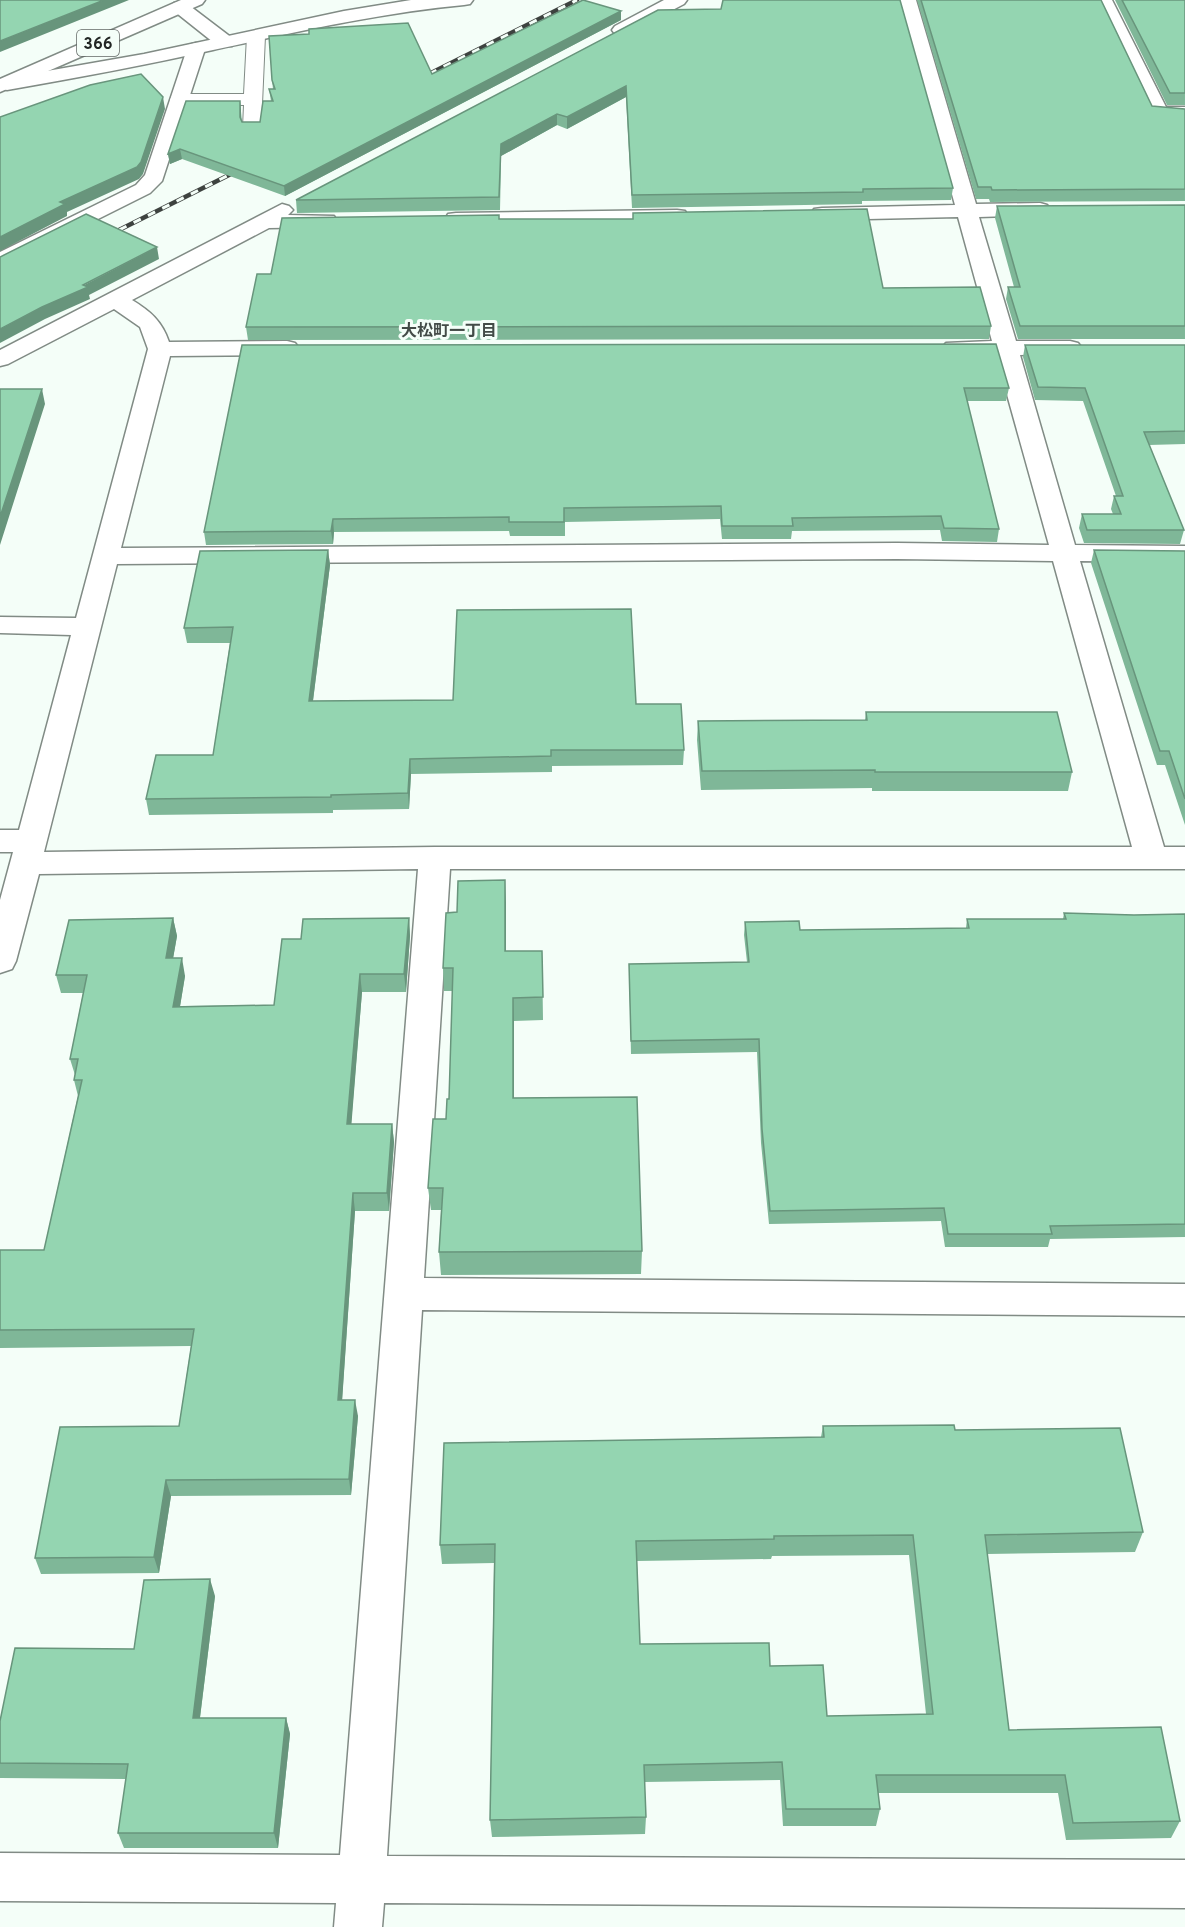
<svg xmlns="http://www.w3.org/2000/svg" width="1185" height="1927" viewBox="0 0 1185 1927" font-family="Overpass,'Noto Sans JP',sans-serif">
	<style>
		.lines { fill: none; stroke-linecap: round; stroke-linejoin: round }
		.lane-casing { stroke: #818b85; stroke-width: 2 }
		.street-casing { stroke: #818b85; stroke-width: 3 }
		.secondary-casing { stroke: #818b85; stroke-width: 3 }
		.highway-casing { stroke: #818b85; stroke-width: 3 }
		.lane { fill: #fff; fill-rule: evenodd }
		.street { fill: #fff; fill-rule: evenodd }
		.secondary { fill: #fff; fill-rule: evenodd }
		.highway { fill: #fff; fill-rule: evenodd }
		.rail-casing { stroke: #3d423f; stroke-width: 4.5 }
		.rail { stroke: #f4fef8; stroke-width: 3; stroke-dasharray: 8; stroke-linecap: butt }
		.wall { fill: #7fb798; fill-rule: evenodd }
		.shaded-wall { fill: #68957c }
		.building { fill: #94d5b1; stroke: #68957c; stroke-width: 1.5; fill-rule: evenodd }
		.labels { text-anchor: middle; stroke-width: 6; stroke-linejoin: round; paint-order: stroke }
		.shield { fill: #f4fef8; stroke: #616764; stroke-width: 1.5 }
		.shield-label { font-size: 16px; font-weight: bold; fill: #222624 }
		.far-neighbourhood-label { font-size: 16px; font-weight: bold; fill: #434b47; stroke: #f4fef8 }
	</style>
	<rect width="100%" height="100%" fill="#f4fef8"/>
	<g class="lines">
		<defs>
			<path id="lane" d="M256 31 262 32 265 36 261 127 259 131H245L243 127 244 105 172 104 170 100 172 96 179 94H244L247 36 250 32Z"/>
			<path id="street" d="M664 0H687L684 4 627 34H615L612 30 615 26Z
				M898 0H916L976 204 1040 203 1047 205 1051 209 1047 213 1040 215 979 217 1016 341H1070L1078 343 1082 348 1078 353 1020 355 1075 545 1185 546V562L1080 561 1164 847H1185V869H450L424 1278 1185 1284V1316L422 1310 387 1856 1185 1860V1908L384 1903 382 1927H334L336 1903 0 1901V1853L340 1855 418 869 39 874 16 961 12 969 0 973V900L13 852H0V830H19L71 635 0 633V617L76 618 148 349 140 327 114 309 8 364 0 366V350L282 204 289 206 293 210 288 215 334 216 337 221 334 226 326 227 269 228 132 300C150 311 162 321 169 342L287 341 295 343 299 348 295 353 287 355 170 356 121 548 897 543 1049 545 996 355 946 353 942 348 946 343 992 341 958 217 822 220 814 219 811 214 814 209 822 208 955 205ZM897 559 1053 561 1132 847H435L44 852 117 564Z
				M1094 0H1112L1166 107H1185V119L1152 117Z
				M180 2 186 3 232 38 234 42 232 46H218L174 11 171 7 174 3Z
				M196 43 203 45 205 49 162 181 150 193 0 268V252L136 185 145 175 187 49 189 45Z
				M677 210 685 211 688 216 685 221 456 225 448 224 445 219 448 214 456 213Z"/>
			<path id="secondary" d="M411 0H473L470 4 464 5C379 13 296 32 213 50 145 65 76 78 7 90L0 88V80L7 78 144 54 344 11Z"/>
			<path id="highway" d="M181 0H205L202 4 0 92V79Z"/>
		</defs>
		<!-- lane casing -->
		<use href="#lane" class="lane-casing"/>
		<!-- street casing -->
		<use href="#street" class="street-casing"/>
		<!-- secondary casing -->
		<use href="#secondary" class="secondary-casing"/>
		<!-- highway casing -->
		<use href="#highway" class="highway-casing"/>
		<!-- lane -->
		<use href="#lane" class="lane"/>
		<!-- street -->
		<use href="#street" class="street"/>
		<!-- secondary -->
		<use href="#secondary" class="secondary"/>
		<!-- highway -->
		<use href="#highway" class="highway"/>
		<defs>
			<path id="rail" d="M415 81 577 0
				M105 237 241 169"/>
		</defs>
		<!-- rail casing -->
		<use href="#rail" class="rail-casing"/>
		<!-- rail -->
		<use href="#rail" class="rail"/>
	</g>
	<!-- wall -->
	<path class="wall" d="M917 0H1101L1152 106 1185 109V201L990 202 989 199H976Z
		M1115 0H1185V105H1167Z
		M658 10 953 188 951 200 862 201V204L632 208 626 97 567 129 557 125 501 156 500 210 297 213 296 200Z
		M621 11V20L285 196 182 159 170 164 168 154 240 101 242 122H260L271 101 269 89H273L272 80 432 74Z
		M1185 205V339H1018L1006 299 1008 287H1014L995 218 997 206Z
		M499 219 883 288 991 326 989 339 248 340 246 327 271 274Z
		M242 345 1009 388 1006 401H967L999 529 997 542 942 541 940 530 792 531 791 539H722L720 519 565 522V536H510L509 531 334 532 333 544 206 545 204 532Z
		M1025 345H1185V444L1149 445 1184 530 1180 544 1084 543 1079 528 1082 514H1113L1111 509 1114 496H1116L1083 401 1035 400 1023 357Z
		M328 550 330 565 313 701 636 704 684 750 683 765 552 766V772L411 774 409 809 333 810V813L149 815 146 799 213 755 230 643H187L184 628Z
		M1094 550 1185 551V825L1165 765H1157L1091 563Z
		M866 712 1072 772 1068 791H872V788L701 790 697 740 698 721 865 720Z
		M506 903V951H542L543 1020 514 1021V1098L642 1251 641 1274 441 1275 439 1252 441 1210H431L428 1188 446 1119 449 1099 453 991H444L443 968 457 912Z
		M1064 913 1134 915 1185 914V1237L1050 1239 1048 1247H945L941 1221 769 1224 761 1143 757 1052 631 1054 629 964 747 962 744 935 745 922 800 930 966 928 967 919H1063Z
		M173 918 177 936 173 958 185 976 180 1006 274 1005 301 939 409 918 410 936 406 992H362L351 1124H392L394 1142 389 1211H355L342 1400 358 1416 351 1495 171 1496 159 1573 41 1574 35 1558 179 1426 191 1346 0 1348V1250H44L78 1096 74 1080 75 1075 70 1059 83 993H61L56 975Z
		M823 1426 955 1430 1143 1532 1135 1552 987 1554 1009 1730 1180 1821 1171 1838 1066 1840 1058 1793H878L880 1809 876 1826H783L780 1780 644 1782 646 1817 645 1834 492 1837 490 1820 494 1563 442 1564 440 1545 821 1437ZM909 1555 926 1714 827 1716 770 1666 640 1644 637 1561 771 1559 772 1556Z
		M215 1596 200 1718H286L290 1734 278 1848H124L118 1833 126 1779 0 1778V1721L134 1649Z"/>
	<!-- shaded-wall -->
	<path class="shaded-wall" d="M104 0H129L0 52V41Z
		M621 11V20L285 196 284 186Z
		M626 86V97L567 129V117Z
		M163 97 165 109 143 174 139 179 67 212V216L0 251V237L60 202Z
		M240 101 241 111V127L240 117Z
		M557 114V125L501 156 500 210 501 144Z
		M180 149 182 159 170 164 168 154Z
		M157 247 159 259 89 295 90 299 45 319 0 343V329Z
		M42 389 45 404 0 545V517Z
		M333 519 334 532 333 544 331 531Z
		M328 550 330 565 311 716 309 701Z
		M410 759 411 774 409 809 408 793Z
		M505 880 506 903V975L505 951Z
		M173 918 177 936 170 976 166 958Z
		M409 918 410 936 406 992 404 974Z
		M182 958 185 976 177 1025 173 1007Z
		M360 974 362 992 350 1142 347 1124Z
		M513 998 514 1021V1121L513 1098Z
		M392 1124 394 1142 389 1211 387 1193Z
		M353 1193 355 1211 341 1417 338 1400Z
		M355 1400 358 1416 351 1495 349 1479Z
		M166 1480 171 1496 159 1573 154 1557Z
		M210 1579 215 1596 198 1733 193 1718Z
		M286 1718 290 1734 278 1848 274 1833Z"/>
	<!-- building -->
	<path class="building" d="M0 0H104L0 41Z
		M583 0 621 11 284 186 180 149 168 154 186 101H240V117L242 122H260L263 101H273L269 89H275L272 80 269 36 309 34V29L408 23 432 74Z
		M723 0H900L953 188 863 189V192L632 195 626 86 567 117 557 114 501 144 499 197 296 200 658 10 721 9Z
		M921 0H1101L1152 106 1185 109V189L992 190 991 187H978Z
		M1122 0H1185V93H1170Z
		M141 74 163 97 141 162 137 167 60 202 65 204 0 237V117L90 85Z
		M1185 205V326H1020L1008 287H1020L997 206Z
		M867 209 883 288 980 287 991 326 246 327 257 274H271L282 218 499 215V219H633V213Z
		M86 214 157 247 83 285 88 287 42 307 0 329V257Z
		M996 344 1009 388H964L999 529 944 528 941 516 792 518 793 526H722L721 506 564 508V522H509V517L333 519 331 531 204 532 242 345Z
		M1025 345H1185V431L1144 432 1184 530H1087L1082 514H1121L1114 496H1123L1085 388 1038 387Z
		M0 389H42L0 517Z
		M328 550 309 701 453 700 457 610 631 609 636 704H681L684 750H551V756L410 759 408 793 331 795V797L146 799 156 755H213L233 627 184 628 200 551Z
		M1094 550 1185 551V799L1169 751H1160Z
		M866 712H1057L1072 772H875V770L702 771 698 721 867 720Z
		M505 880V951H542L543 997 513 998V1098L637 1097 642 1251 439 1252 443 1188H428L433 1119H446L447 1099H449L453 968H443L446 913 457 912 458 881Z
		M1064 913 1134 915 1185 914V1224L1050 1226 1052 1234H948L944 1208 770 1211 762 1129 759 1039 631 1041 629 964 749 962 745 922 799 921 800 930 969 928 967 919H1066Z
		M173 918 166 958H182L173 1007 274 1005 282 939H301L303 919 409 918 404 974H360L347 1124H392L387 1193H353L338 1400H355L349 1479 166 1480 154 1557 35 1558 60 1427 179 1426 194 1329 0 1330V1250H44L82 1080H74L78 1059H70L87 975H56L69 920Z
		M954 1425 955 1430 1120 1428 1143 1532 985 1535 1009 1730 1161 1727 1180 1821 1073 1823 1065 1775H876L880 1809H786L782 1762 644 1765 646 1817 490 1820 495 1544 440 1545 444 1443 824 1437 823 1426ZM913 1535 933 1714 827 1716 823 1665 770 1666 769 1643 640 1644 636 1541 774 1539V1536Z
		M210 1579 193 1718H286L274 1833H118L128 1764 0 1763V1721L15 1648 134 1649 144 1580Z"/>
	<g class="labels">
		<!-- shield labels -->
		<rect class="shield" x="77" y="30" width="42" height="26" rx="4.5"/>
		<g class="shield-label">
			<text x="98" y="49">366</text>
		</g>
		<!-- far-neighbourhood labels -->
		<g class="far-neighbourhood-label">
			<text x="449" y="336">大松町一丁目</text>
		</g>
	</g>
</svg>
